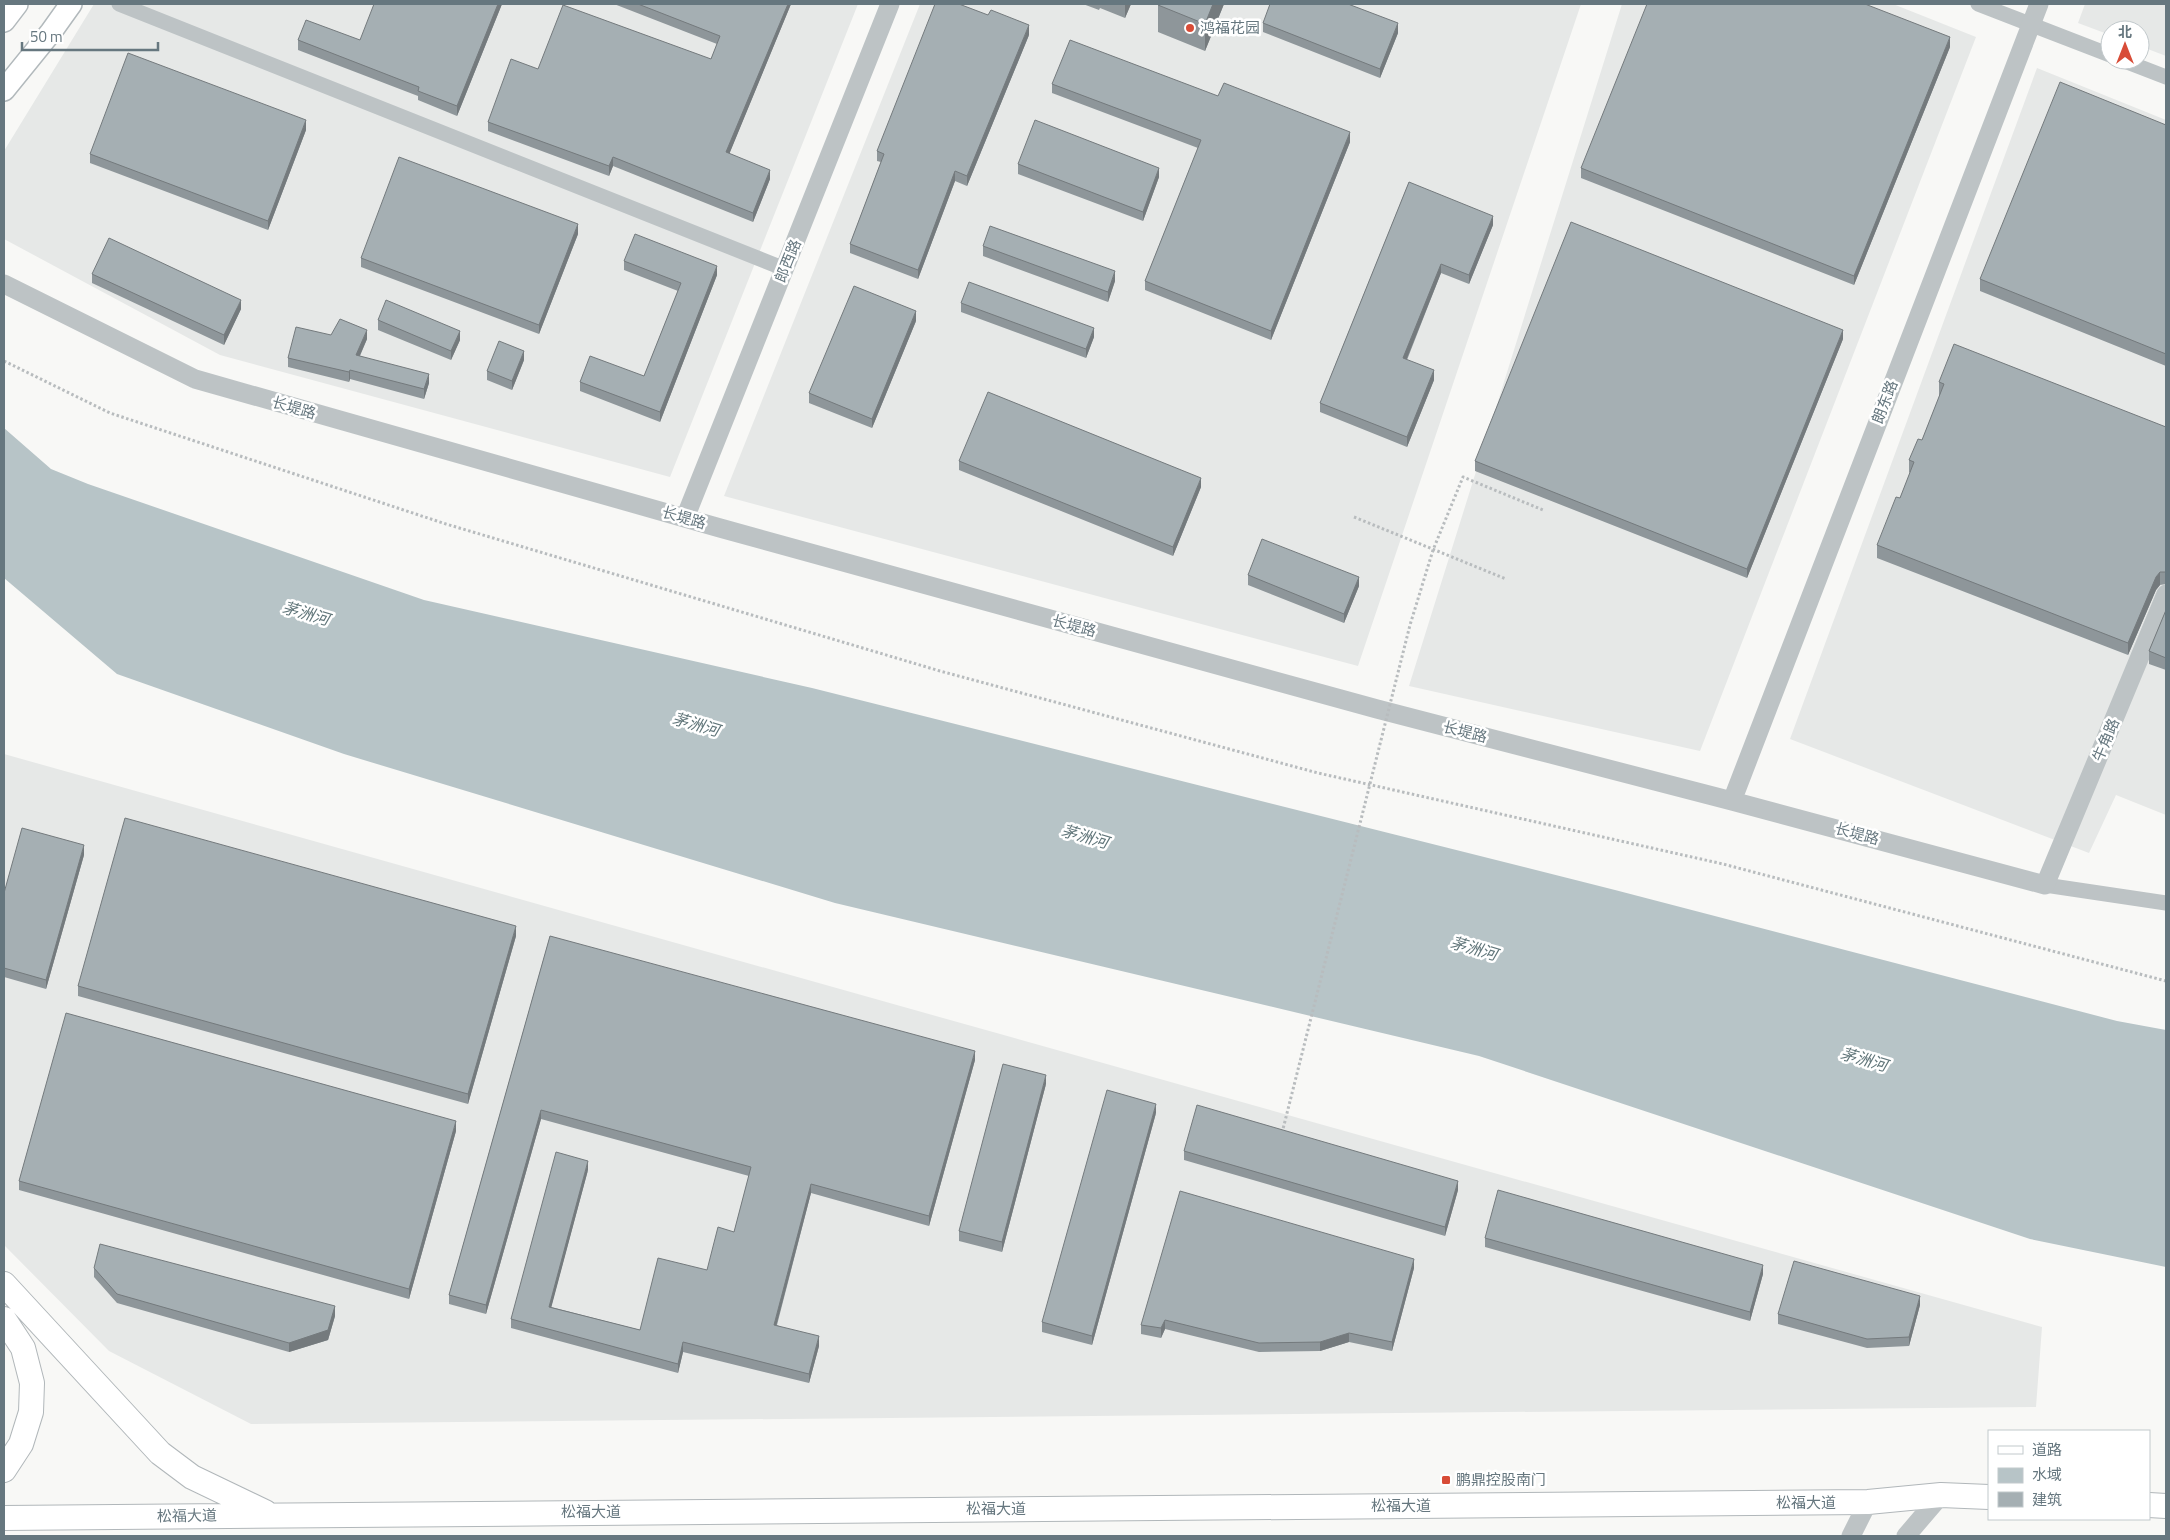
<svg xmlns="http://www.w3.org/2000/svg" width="2170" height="1540" viewBox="0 0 2170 1540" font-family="'Titillium Web','Noto Sans SC',sans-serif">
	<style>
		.built { fill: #e6e8e7 }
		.water { fill: #b7c4c7 }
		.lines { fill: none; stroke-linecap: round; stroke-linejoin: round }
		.secondary-casing { stroke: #b2b9bc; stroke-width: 24 }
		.primary-casing { stroke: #b1b7ba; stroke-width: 26 }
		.path { stroke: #b8bcbe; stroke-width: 3; stroke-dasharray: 2.5 2.5; stroke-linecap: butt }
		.minor { stroke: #bdc3c5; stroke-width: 15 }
		.tertiary { stroke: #bdc3c5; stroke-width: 19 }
		.secondary { stroke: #fff; stroke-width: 21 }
		.primary { stroke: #fff; stroke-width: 24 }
		.path-bridge { stroke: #b8bcbe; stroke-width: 3; stroke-dasharray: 2.5 2.5; stroke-linecap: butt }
		.wall { fill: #8e969a }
		.shaded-wall { fill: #747a7d }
		.building { fill: #a5afb3; stroke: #747a7d }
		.poi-dot { fill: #d84c37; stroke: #fff; stroke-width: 2 }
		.labels { text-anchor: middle; stroke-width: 5; stroke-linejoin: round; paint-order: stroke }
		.poi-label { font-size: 15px; fill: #66777f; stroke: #fff; text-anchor: start }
		.street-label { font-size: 15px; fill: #66777f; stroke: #fff }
		.water-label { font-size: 16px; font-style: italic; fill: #607579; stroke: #fff }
	</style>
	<rect width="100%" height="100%" fill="#f8f8f6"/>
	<!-- built -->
	<path class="built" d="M94 4H858L670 477 220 355 4 239V151Z
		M920 4H1581L1358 666 724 496Z
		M1622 4H1893L1976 37 1700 751 1409 686Z
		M2085 4H2166V56L2140 46V30H2110V35L2078 23Z
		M2037 68 2166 120V815L2116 795 2089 853 1790 739Z
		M4 754 2042 1327 2036 1407 251 1424 109 1351 4 1245Z"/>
	<!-- water -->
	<path class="water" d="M4 428 51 469 88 484 424 600 812 688 1615 890 2117 1021 2166 1030V1267L2030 1239 1479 1056 835 903 344 754 117 674 4 578Z"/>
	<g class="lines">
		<defs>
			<path id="secondary" d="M4 21 17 4
				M4 90 51 32 71 4"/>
			<path id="primary" d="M4 1284 160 1453 192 1477 265 1512
				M4 1319 23 1348 32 1383 31 1412 21 1444 4 1470
				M2149 1505 2166 1506
				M4 1518 1868 1502 1941 1495 1989 1497"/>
		</defs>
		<!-- secondary casing -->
		<use href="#secondary" class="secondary-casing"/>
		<!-- primary casing -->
		<use href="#primary" class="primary-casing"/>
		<!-- path -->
		<path class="path" d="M4 361 110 413 446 524 940 671 1318 773 1723 864 2166 981
			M1354 517 1506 579"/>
		<!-- minor -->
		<path class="minor" d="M119 4 785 269
			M1978 4 2110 55
			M2122 60 2166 77
			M2045 885 2166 903"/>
		<!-- tertiary -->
		<path class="tertiary" d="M4 284 195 379 720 528 1377 709 1732 801 2045 885 2166 594
			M685 518 890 4
			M1732 801 2039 4
			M1851 1536 1868 1502
			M1906 1536 1941 1495"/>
		<!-- secondary -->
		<use href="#secondary" class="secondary"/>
		<!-- primary -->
		<use href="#primary" class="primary"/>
		<!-- path-bridge -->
		<path class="path-bridge" d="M1282 1133 1410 625 1433 550 1463 477 1543 510"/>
	</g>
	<!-- wall -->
	<path class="wall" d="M502 4 457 116 418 100V96L298 50V40H360Z
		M614 4H791L729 154 770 179 753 222 613 166 609 176 488 131V122L538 69 711 59 717 44Z
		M1083 4H1131L1125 18 1100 8 1099 10Z
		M1224 4 1205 51 1158 32V5Z
		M1263 23 1398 33 1380 78 1263 32Z
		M1029 35 967 186 955 181 918 279 850 253V244L881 162 877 161V151Z
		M1950 47 1854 285 1581 178V168Z
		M1052 84 1218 96 1350 142 1271 340 1145 290V281L1198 148 1052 93Z
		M2166 125V366L1980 291V279Z
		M306 130 268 230 90 163V154Z
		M1018 164 1159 177 1143 221 1018 174Z
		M1409 182 1493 225 1469 284 1441 273 1407 360 1434 380 1407 447 1320 412V403Z
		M578 234 539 334 361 267V258Z
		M983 246 1115 281 1108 302 983 256Z
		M624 261 717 275 660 422 580 391V382L644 376 678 291 624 270Z
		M92 274 241 309 224 345 92 283Z
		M961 303 1094 337 1086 358 961 312Z
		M378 320 460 340 451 360 378 330Z
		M916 321 872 428 809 403V393Z
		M331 335 367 339 360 356 429 383 424 399 350 379 349 382 288 367V358Z
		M1843 339 1747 578 1475 471V461Z
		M524 360 512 390 487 380V371Z
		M1939 382 2166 427V584L2160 585 2156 590 2128 655 1877 558V545L1900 498 1910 473 1909 472V460L1922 440 1940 395H1939Z
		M959 461 1201 487 1173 556 959 470Z
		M1248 575 1359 586 1344 623 1248 585Z
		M2166 610V670L2149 664V651Z
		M84 855 46 989 4 977V893Z
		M516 936 468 1104 78 996V986Z
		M550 936 975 1060 929 1226 811 1193 777 1325 819 1346 809 1383 683 1352 678 1373 511 1328V1319L588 1170 551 1307 640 1330 707 1270 734 1232 749 1176 541 1119 486 1314 449 1304V1295Z
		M1046 1084 1002 1252 959 1241V1231Z
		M1156 1113 1092 1345 1042 1332V1322Z
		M456 1131 409 1299 19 1190V1181Z
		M1184 1151 1458 1190 1445 1236 1184 1160Z
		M1485 1238 1763 1274 1750 1321 1485 1247Z
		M94 1268 335 1316 328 1340 289 1352 117 1303 94 1277Z
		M1414 1268 1392 1351 1349 1342 1320 1351 1259 1352 1165 1329 1161 1338 1141 1334V1325Z
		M1920 1305 1909 1346 1867 1348 1778 1324V1314Z"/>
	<!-- shaded-wall -->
	<path class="shaded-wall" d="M498 4H502L457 116V106Z
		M788 4H791L726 162V152Z
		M1125 4H1131L1125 18Z
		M1213 4H1224L1205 51V24Z
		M1398 23V33L1380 78V69Z
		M1029 25V35L967 186V176Z
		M1950 37V47L1854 285V276Z
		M306 120V130L268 230V221Z
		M1350 132V142L1271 340V331Z
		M613 157V166L609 176V166Z
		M1159 168V177L1143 221V212Z
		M770 170V179L753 222V213Z
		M955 171V181L918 279V270Z
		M1493 216V225L1469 284V275Z
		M578 224V234L539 334V325Z
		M1441 264V273L1403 368V358Z
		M717 266V275L660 422V412Z
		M1115 271V281L1108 302V292Z
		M241 300V309L224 345V335Z
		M916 311V321L872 428V419Z
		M1094 328V337L1086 358V349Z
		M367 330V339L356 364V355Z
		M1843 330V339L1747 578V569Z
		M460 331V340L451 360V351Z
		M524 351V360L512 390V381Z
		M350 370V379L349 382V372Z
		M1434 370V380L1407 447V437Z
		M429 374V383L424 399V389Z
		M1201 478V487L1173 556V547Z
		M2160 572V585L2156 590 2128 655V643L2156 577Z
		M1359 577V586L1344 623V614Z
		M84 845V855L46 989V980Z
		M516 926V936L468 1104V1094Z
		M975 1051V1060L929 1226V1216Z
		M1046 1075V1084L1002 1252V1242Z
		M1156 1104V1113L1092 1345V1336Z
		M541 1110V1119L486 1314V1305Z
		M456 1121V1131L409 1299V1289Z
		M588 1161V1170L549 1316V1307Z
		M1458 1181V1190L1445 1236V1227Z
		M811 1184V1193L774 1334V1325Z
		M1414 1259V1268L1392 1351V1342Z
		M1763 1265V1274L1750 1321V1312Z
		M1920 1296V1305L1909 1346V1337Z
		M335 1306V1316L328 1340 289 1352V1343Z
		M1165 1320V1329L1161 1338V1328Z
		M1349 1333V1342L1320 1351V1342Z
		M819 1336V1346L809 1383V1374Z
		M683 1342V1352L678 1373V1364Z"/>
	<!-- building -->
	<path class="building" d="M374 4H498L457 106 418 91 419 87 298 40 306 20 360 40Z
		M638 4H788L726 152 770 170 753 213 613 157 609 166 488 122 511 59 538 69 563 5 711 59 720 36Z
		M935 4H959L988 15 991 10 1029 25 967 176 955 171 918 270 850 244 884 154 877 151Z
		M1159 4H1213L1205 24 1158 5Z
		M1270 4H1348L1398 23 1380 69 1263 23Z
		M1647 4H1865L1950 37 1854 276 1581 168Z
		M1070 40 1218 96 1224 83 1350 132 1271 331 1145 281 1201 140 1052 84Z
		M128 53 306 120 268 221 90 154Z
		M2060 82 2166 125V354L1980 279Z
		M1035 120 1159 168 1143 212 1018 164Z
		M399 157 578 224 539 325 361 258Z
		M1409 182 1493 216 1469 275 1441 264 1403 358 1434 370 1407 437 1320 403Z
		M1571 222 1843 330 1747 569 1475 461Z
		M990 226 1115 271 1108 292 983 246Z
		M635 234 717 266 660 412 580 382 590 356 644 376 681 283 624 261Z
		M109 238 241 300 224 335 92 274Z
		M969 282 1094 328 1086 349 961 303Z
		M854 286 916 311 872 419 809 393Z
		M386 300 460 331 451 351 378 320Z
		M340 319 367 330 356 355 429 374 424 389 350 370 349 372 288 358 296 327 331 335Z
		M499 341 524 351 512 381 487 371Z
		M1954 344 2166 427V572H2160L2156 577 2128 643 1877 545 1896 497 1900 498 1914 462 1909 460 1918 439 1922 440 1944 384 1939 382Z
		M988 392 1201 478 1173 547 959 461Z
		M1262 539 1359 577 1344 614 1248 575Z
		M2166 610V658L2149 651Z
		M125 818 516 926 468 1094 78 986Z
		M22 828 84 845 46 980 4 968V893Z
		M550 936 975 1051 929 1216 811 1184 774 1325 819 1336 809 1374 683 1342 678 1364 511 1319 556 1152 588 1161 549 1307 640 1330 658 1258 707 1270 718 1227 734 1232 751 1167 541 1110 486 1305 449 1295Z
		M66 1013 456 1121 409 1289 19 1181Z
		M1003 1064 1046 1075 1002 1242 959 1231Z
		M1107 1090 1156 1104 1092 1336 1042 1322Z
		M1197 1105 1458 1181 1445 1227 1184 1151Z
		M1498 1190 1763 1265 1750 1312 1485 1238Z
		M1180 1191 1414 1259 1392 1342 1349 1333 1320 1342 1259 1343 1165 1320 1161 1328 1141 1325Z
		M100 1244 335 1306 328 1330 289 1343 117 1294 94 1268Z
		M1794 1261 1920 1296 1909 1337 1867 1339 1778 1314Z"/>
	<!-- markers -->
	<g class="poi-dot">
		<circle cx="1190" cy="28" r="5"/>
		<rect x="1441" y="1475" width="10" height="10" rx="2.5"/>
	</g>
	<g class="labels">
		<!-- poi labels -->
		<g class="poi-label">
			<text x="1200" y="33">鸿福花园</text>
			<text x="1456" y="1485">鹏鼎控股南门</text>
		</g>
		<!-- street labels -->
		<g class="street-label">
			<text transform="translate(788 261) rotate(-68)" y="5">郎西路</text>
			<text transform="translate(1885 402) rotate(-69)" y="5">朗东路</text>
			<text transform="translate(294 408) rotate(16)" y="5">长堤路</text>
			<text transform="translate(684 518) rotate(16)" y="5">长堤路</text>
			<text transform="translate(1074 626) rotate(15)" y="5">长堤路</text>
			<text transform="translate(1465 732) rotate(14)" y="5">长堤路</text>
			<text transform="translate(2106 740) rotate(-67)" y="5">牛角路</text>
			<text transform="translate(1857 834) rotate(15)" y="5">长堤路</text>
			<text x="1806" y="1508">松福大道</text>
			<text x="1401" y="1511">松福大道</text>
			<text x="996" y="1514">松福大道</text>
			<text x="591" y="1517">松福大道</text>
			<text transform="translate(187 1516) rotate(-1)" y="5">松福大道</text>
		</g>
		<!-- water labels -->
		<g class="water-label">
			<text transform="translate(306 613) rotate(16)" y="6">茅洲河</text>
			<text transform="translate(696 724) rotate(16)" y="6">茅洲河</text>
			<text transform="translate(1085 836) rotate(16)" y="6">茅洲河</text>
			<text transform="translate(1474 948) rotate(16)" y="6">茅洲河</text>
			<text transform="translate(1864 1059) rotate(16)" y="6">茅洲河</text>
		</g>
	</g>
	<!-- border -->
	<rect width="2170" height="1540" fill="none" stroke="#66777f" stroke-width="10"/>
	<!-- legend -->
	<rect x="1988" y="1430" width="162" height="90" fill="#ffffff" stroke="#c2c9cc"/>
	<rect x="1998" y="1446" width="25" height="8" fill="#ffffff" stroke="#c2c9cc"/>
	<text x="2032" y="1455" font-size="15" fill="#66777f">道路</text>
	<rect x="1998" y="1468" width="25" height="15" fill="#b7c4c7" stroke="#c2c9cc"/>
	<text x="2032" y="1480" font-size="15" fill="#66777f">水域</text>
	<rect x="1998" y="1492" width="25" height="15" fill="#a5afb3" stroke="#c2c9cc"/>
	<text x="2032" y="1505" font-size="15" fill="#66777f">建筑</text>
	<!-- north arrow -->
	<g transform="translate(2125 45)"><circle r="24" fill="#ffffff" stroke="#c2c9cc"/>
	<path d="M0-4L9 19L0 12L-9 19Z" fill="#d84c37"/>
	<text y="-8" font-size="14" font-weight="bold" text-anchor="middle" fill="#66777f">北</text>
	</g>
	<!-- scale -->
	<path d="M22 42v8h136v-8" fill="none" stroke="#66777f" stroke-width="2.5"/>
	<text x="30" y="42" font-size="15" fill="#66777f" stroke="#ffffff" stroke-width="4" paint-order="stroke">50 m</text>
</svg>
